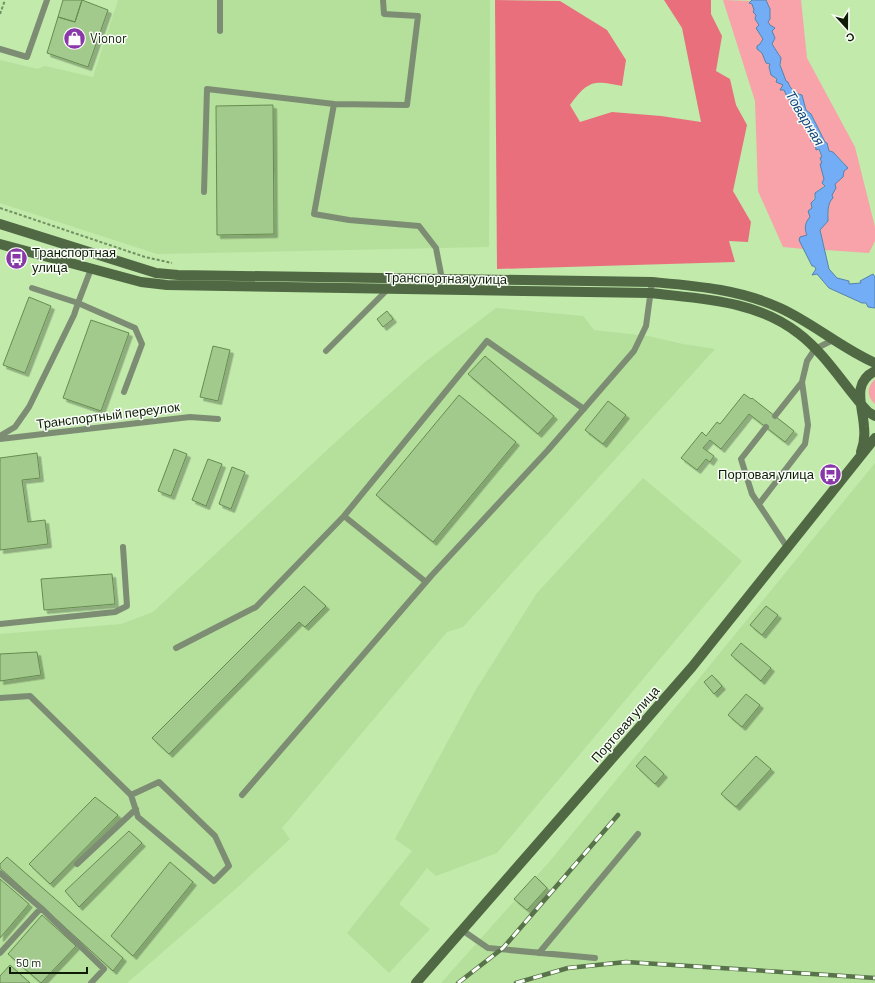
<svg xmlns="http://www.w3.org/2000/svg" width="875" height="983" viewBox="0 0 875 983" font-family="Barlow,sans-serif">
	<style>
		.built { fill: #b4e09b }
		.green { fill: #f7a3a9 }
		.forest { fill: #e96f7d }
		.water { fill: #73adf5; stroke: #5582ad }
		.building { fill: #a3ca8d; stroke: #668b50; filter: url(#shadow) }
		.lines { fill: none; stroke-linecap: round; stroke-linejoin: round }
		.path { stroke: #728f62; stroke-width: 2; stroke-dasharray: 3 2; stroke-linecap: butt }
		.lane { stroke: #7d8d74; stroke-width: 6 }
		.secondary { stroke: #506843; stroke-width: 10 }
		.rail-casing { stroke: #58724a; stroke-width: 4.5 }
		.rail { stroke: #fafef8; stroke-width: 3; stroke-dasharray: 9; stroke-linecap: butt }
		.labels { text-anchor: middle; stroke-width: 3; stroke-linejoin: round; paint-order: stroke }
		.poi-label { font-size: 13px; fill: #0e1c05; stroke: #fafef8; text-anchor: start }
		.street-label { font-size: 13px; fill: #0e1c05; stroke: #fafef8 }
		.water-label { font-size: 14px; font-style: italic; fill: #13457d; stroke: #fafef8 }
	</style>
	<defs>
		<filter id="shadow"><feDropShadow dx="3.5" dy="3.5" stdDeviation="0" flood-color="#0004"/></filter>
	</defs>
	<rect width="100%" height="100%" fill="#c1eaab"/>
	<!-- built -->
	<path class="built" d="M118 0H490L489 247 157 254 0 203V60L37 69 45 66 93 77Z
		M496 308 583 316 594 330 648 336 683 344 715 349 463 627 447 632 282 828 290 839 239 886 127 983H0V634L121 624 153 612 340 438 425 362Z
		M875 463V983H441L550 861Z
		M643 478 742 561 497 853 436 876 427 868 399 904 430 929 389 973 347 933 412 851 395 839 475 691 537 593Z"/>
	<!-- green -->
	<path class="green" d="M723 0 752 1V4L756 15 755 19 760 25 763 39 757 49 762 53 766 63 770 64C767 74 776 79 783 85L781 90H784L797 109V112L802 120 808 122V129C812 132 816 139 814 144 825 155 822 171 825 185L815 193 810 217 805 229 807 235 799 240 804 249 783 247 758 191 755 101Z
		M766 0H801L807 58 855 147 875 227V241L869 253 825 250 820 230 828 221C828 212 830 191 835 183 840 175 843 173 844 163L833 152 829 151 811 114 806 110 802 95C796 94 790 89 788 83L786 82 781 71V61L778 53 772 44 775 38 768 22C772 16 770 5 766 0Z
		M875 379V404C866 396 867 387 875 379Z"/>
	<!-- forest -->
	<path class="forest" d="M495 0 560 1 607 30 626 60 622 86C594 80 588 80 570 105L580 122 612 112 661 116 701 122 682 28 664 0H711V14L722 36 716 71 730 79 736 105 747 125 733 191 751 222 748 242 729 241 735 262 497 269Z"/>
	<!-- water -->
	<path class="water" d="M752 0H766L770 9V19L768 22 770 25 775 28 772 31 775 38 772 44 781 58 780 65 786 81 788 82C790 89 796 94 802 95L806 110 811 114 825 142 827 143 829 151 833 152 848 168 844 171 843 177 835 184 836 188 832 195 833 198C827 203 828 214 828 221L820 230 829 269 837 278 849 281V284L861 283 860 281 873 274 875 277V308L868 307 866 303H862L829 288 817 274 812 275 816 269 814 266H812L799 240 800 237 807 235C804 229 805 222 810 217L808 211 812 208 811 203 815 199V193L825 186 822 183 824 179 820 164 822 163 820 158 822 157 819 149 816 150 815 141H810L813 138 811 132 806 127 808 122 802 120 797 112V109L792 105 790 99H788L784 90H780L783 85 776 82 777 79 771 75 769 67 770 64 766 63 762 53 757 49V46L760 44 763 39 756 28 759 25 755 19 756 15 753 12 754 10 752 4 749 3Z"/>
	<!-- building -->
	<path class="building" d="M63 0H82L75 22 58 17Z
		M82 0 108 10 88 67 47 53 58 17 75 22Z
		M273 105 274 234 217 235 216 106Z
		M29 297 51 306 25 373 3 365Z
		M387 311 393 319 383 327 377 319Z
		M91 320 129 333 101 411 63 398Z
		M213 346 230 350 218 401 200 397Z
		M485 356 554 416 538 434 468 374Z
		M744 394 751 399 752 398 794 431 785 442 749 414 721 449 710 440 703 448 714 456 710 462 706 459 697 470 681 458 702 432 706 436 717 422 720 424Z
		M459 395 516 442 433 542 376 495Z
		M608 401 626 415 603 444 585 430Z
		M174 449 187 454 171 496 158 491Z
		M37 453 40 478 22 480 28 522 45 520 48 544 0 550V458Z
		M208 459 222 464 206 506 192 500Z
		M232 467 245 472 231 509 219 504Z
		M112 574 115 604 44 610 41 579Z
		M304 586 326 606 305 627 299 622 169 754 152 738Z
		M766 606 778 615 762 635 750 625Z
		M741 643 771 668 761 681 731 655Z
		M37 652 41 675 0 681V654Z
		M712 675 722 686 714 694 704 682Z
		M746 694 760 705 742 727 728 715Z
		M645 756 664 774 655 784 636 766Z
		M756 756 771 769 736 807 721 794Z
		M95 797 118 815 50 884 29 864Z
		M129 831 142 843 79 907 65 891Z
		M7 857 123 958 113 971 0 868V864Z
		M170 862 193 882 133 956 111 936Z
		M535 876 547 888 527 910 514 899Z
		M0 879 29 904 0 938Z
		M42 915 76 946 41 983 8 954Z
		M10 965 30 983H0V976Z"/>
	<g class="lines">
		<!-- path -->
		<path class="path" d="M0 14 5 0
			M0 208 145 257 172 263"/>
		<!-- lane -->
		<path class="lane" d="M220 0V31
			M383 0 384 14 418 16 407 105 334 104 314 214 349 220 419 226 436 248 442 279
			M0 49 27 57 47 0
			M204 192 207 89 334 104
			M91 269 78 303 135 328 142 344 124 392
			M326 351 389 288
			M775 416 802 382 807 361 815 349 833 340
			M766 427 741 459 752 494 787 547
			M0 436 15 427 29 407 74 315 78 303 32 288
			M0 439 190 417 218 419
			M759 504 805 444 808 425 802 382
			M344 516 487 341 584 409
			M0 624 115 612 127 606 123 547
			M176 648 256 607 344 516 426 582
			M0 698 30 696 131 795 138 817 214 881 229 866 215 836 159 782 131 795
			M242 795 432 575 548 450 634 351 646 326 652 282
			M77 864 136 809
			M0 873 41 908 0 953
			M41 908 104 969 91 983
			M462 930 488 948 595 958
			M539 953 638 834"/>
		<!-- secondary -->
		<path class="secondary" d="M0 224 156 273 178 275 652 282C696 286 739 289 780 308 813 323 841 348 875 363
			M0 244 141 282 167 285 651 293C701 299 756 300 798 333 826 354 845 387 868 412L875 416
			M861 452C864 444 865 436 864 427 863 406 851 383 875 371
			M416 983 692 667 875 438"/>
		<defs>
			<path id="rail" d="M458 983 503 948 618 815
				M516 983 568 968 626 962 875 978"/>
		</defs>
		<!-- rail casing -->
		<use href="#rail" class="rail-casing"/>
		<!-- rail -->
		<use href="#rail" class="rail"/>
	</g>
	<!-- icons -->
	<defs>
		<symbol id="shop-disc" viewBox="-11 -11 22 22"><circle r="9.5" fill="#8838a8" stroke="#fafef8"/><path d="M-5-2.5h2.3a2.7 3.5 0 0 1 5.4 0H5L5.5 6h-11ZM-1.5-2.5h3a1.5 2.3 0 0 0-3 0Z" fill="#fff"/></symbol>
		<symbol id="bus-disc" viewBox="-11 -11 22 22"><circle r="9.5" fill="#8838a8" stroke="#fafef8"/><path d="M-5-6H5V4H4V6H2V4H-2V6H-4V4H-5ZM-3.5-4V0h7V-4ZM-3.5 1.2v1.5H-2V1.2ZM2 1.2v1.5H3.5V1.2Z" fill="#fff"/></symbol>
	</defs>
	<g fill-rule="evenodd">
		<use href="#shop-disc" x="62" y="26" width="25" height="25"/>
		<use href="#bus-disc" x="4" y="246" width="25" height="25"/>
		<use href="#bus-disc" x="818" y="462" width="25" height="25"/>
	</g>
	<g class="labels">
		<!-- poi labels -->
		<g class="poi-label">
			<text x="90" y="43">Vionor</text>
			<text x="32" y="257">Транспортная<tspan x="32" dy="15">улица</tspan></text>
			<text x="814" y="479" text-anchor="end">Портовая улица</text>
		</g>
		<!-- street labels -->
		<g class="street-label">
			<text transform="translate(446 278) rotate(1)" y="5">Транспортная улица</text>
			<text transform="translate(108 415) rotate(-7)" y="5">Транспортный переулок</text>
			<text transform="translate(625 724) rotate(-49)" y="5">Портовая улица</text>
		</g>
		<!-- water labels -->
		<g class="water-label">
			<text transform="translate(805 118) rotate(59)" y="5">Товарная</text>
		</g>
	</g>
	<!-- north arrow -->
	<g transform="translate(847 28) rotate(159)" stroke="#fafef8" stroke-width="3" paint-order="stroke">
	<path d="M0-3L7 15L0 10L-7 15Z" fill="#0e1c05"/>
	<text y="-6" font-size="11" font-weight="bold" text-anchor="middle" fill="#0e1c05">С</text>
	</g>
	<!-- scale -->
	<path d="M10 967v6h77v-6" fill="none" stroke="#0e1c05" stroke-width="2"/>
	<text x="16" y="967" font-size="12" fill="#0e1c05" stroke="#fafef8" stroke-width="3" paint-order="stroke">50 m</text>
</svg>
